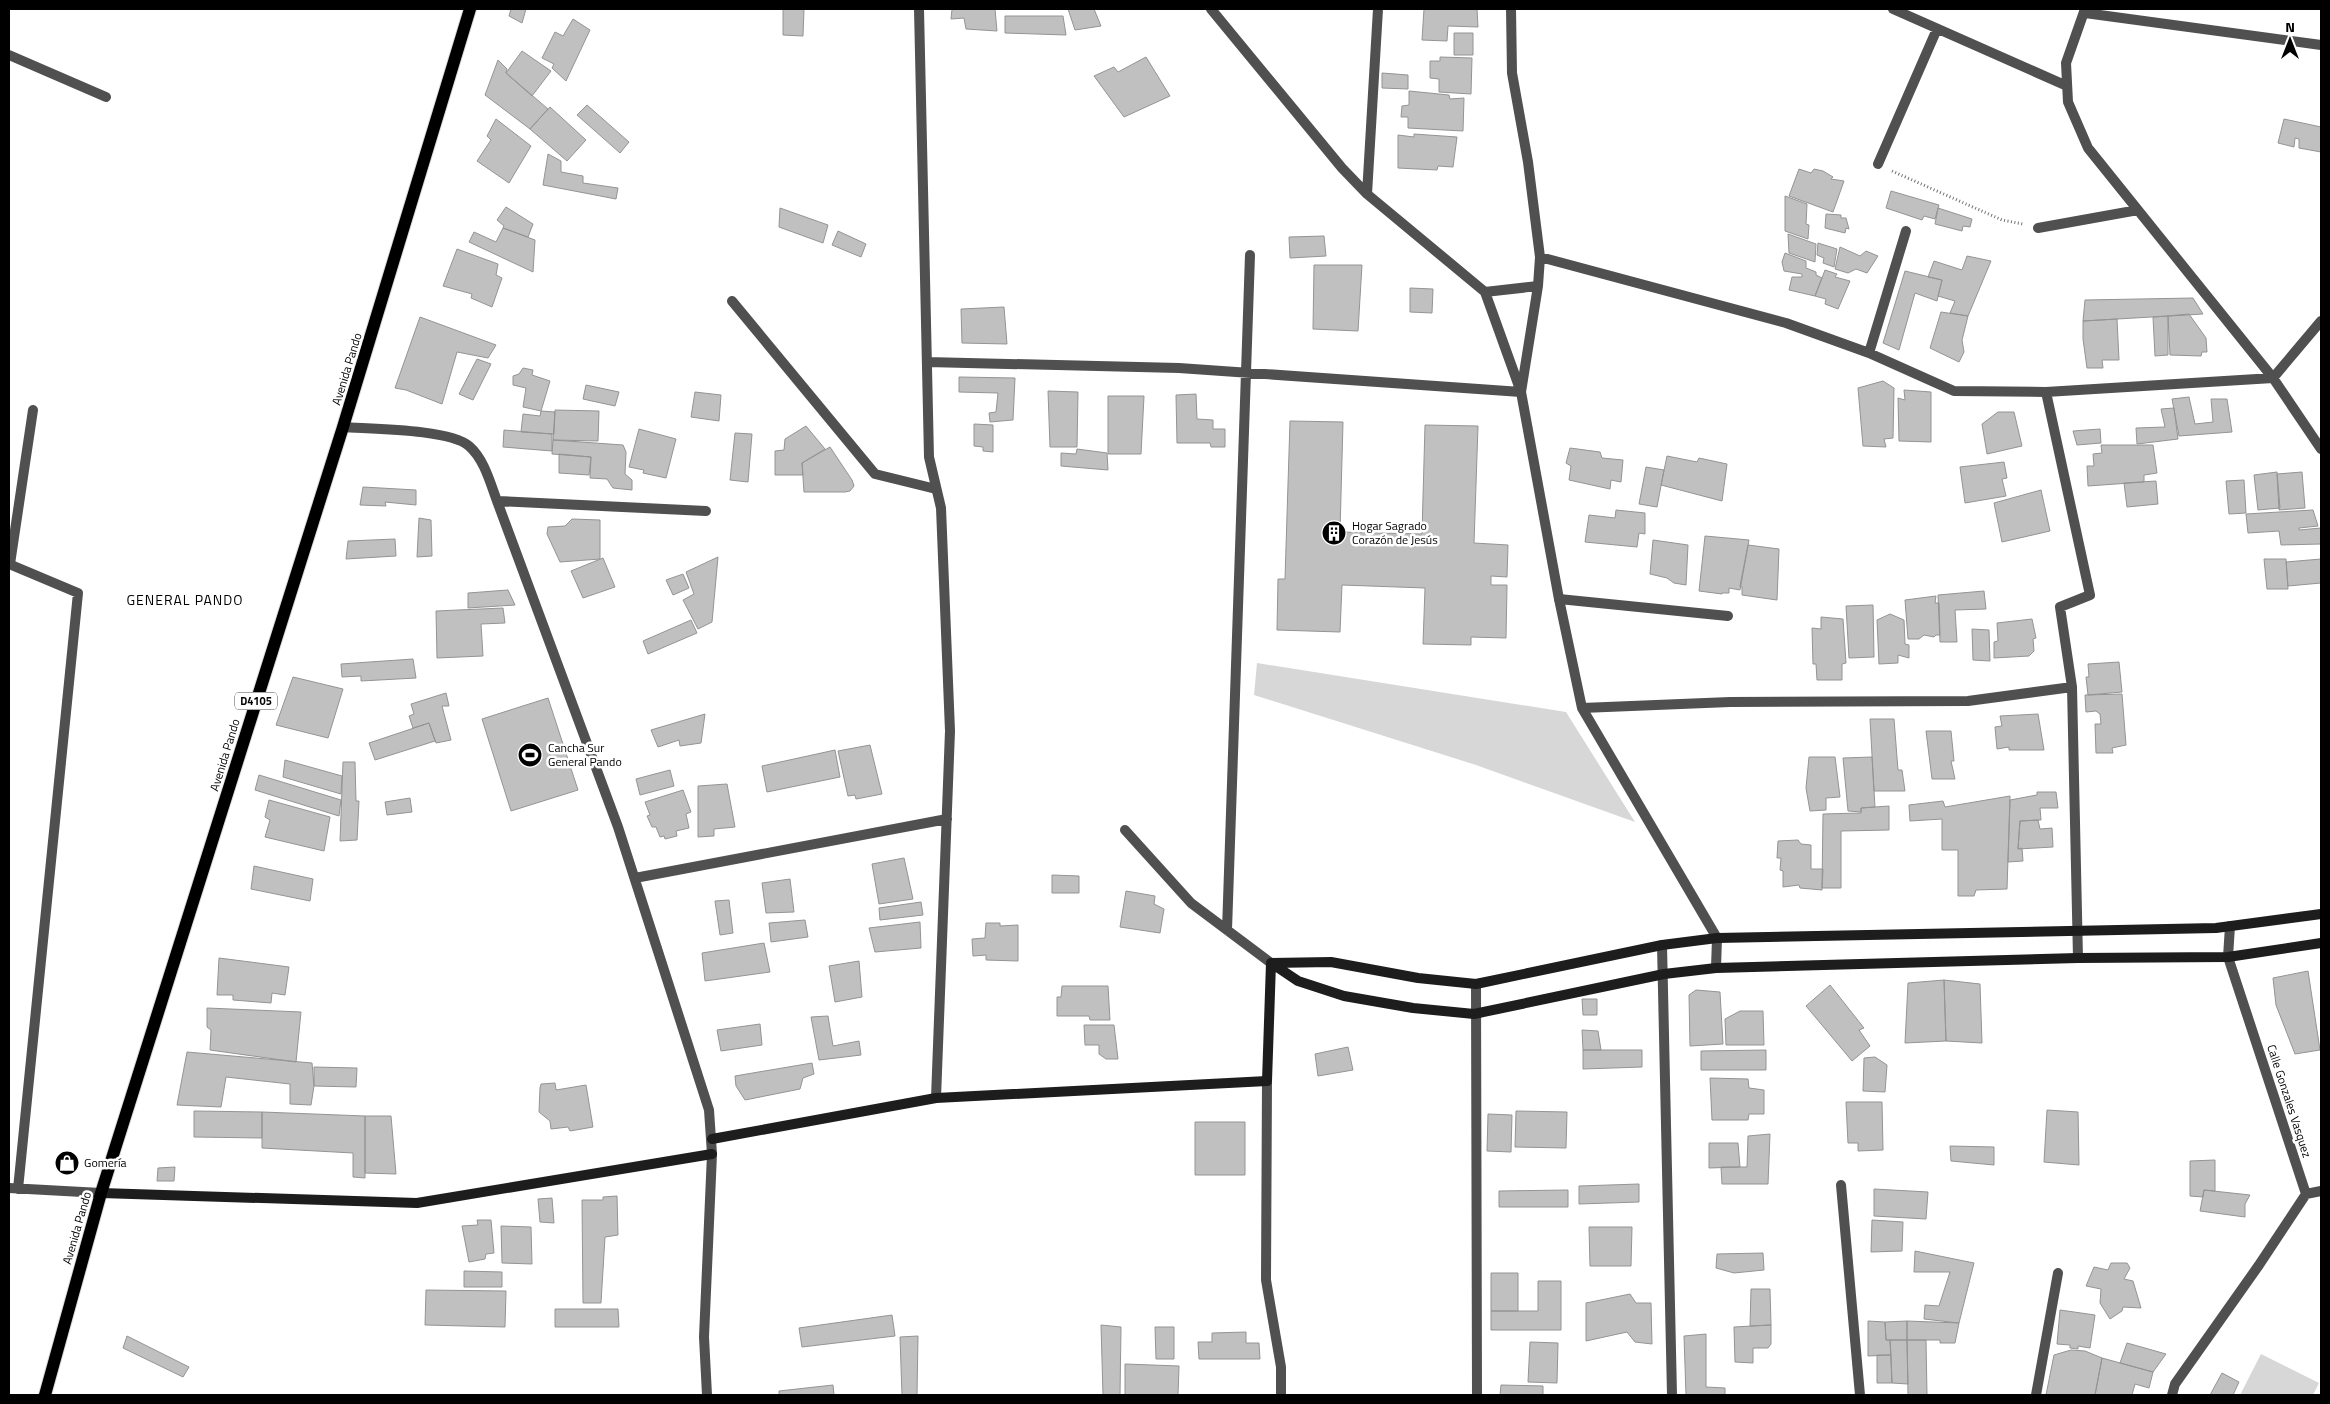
<svg xmlns="http://www.w3.org/2000/svg" width="2330" height="1404" viewBox="0 0 2330 1404" font-family="'Titillium Web',sans-serif">
	<style>
		.green { fill: #d7d7d7 }
		.building { fill: #c0c0c0; stroke: #949494 }
		.lines { fill: none; stroke-linecap: round; stroke-linejoin: round }
		.primary-casing { stroke: #dbdbdb; stroke-width: 14 }
		.path { stroke: #727272; stroke-width: 3; stroke-dasharray: 1 2.5; stroke-linecap: butt }
		.lane { stroke: #505050; stroke-width: 10 }
		.street { stroke: #505050; stroke-width: 10 }
		.secondary { stroke: #1d1d1d; stroke-width: 10 }
		.primary { stroke: #000; stroke-width: 12 }
		.labels { text-anchor: middle; stroke-width: 5; stroke-linejoin: round; paint-order: stroke }
		.shield { fill: #fff; stroke: #4c4c4c; stroke-width: 1 }
		.shield-label { font-size: 11px; font-weight: bold; fill: #000 }
		.street-label { font-size: 12px; fill: #000; stroke: #fff }
		.poi-label { font-size: 12px; fill: #000; stroke: #fff; text-anchor: start }
		.neighbourhood-label { font-size: 14px; letter-spacing: 1px; fill: #000; stroke: #fff }
	</style>
	<rect width="100%" height="100%" fill="#fff"/>
	<!-- green -->
	<path class="green" d="M1257 663 1566 712 1635 822 1476 765 1254 695Z
		M2261 1354 2319 1383 2313 1395H2240Z"/>
	<!-- building -->
	<path class="building" d="M511 9H526L522 23 509 16Z
		M783 9H804L803 36 783 35Z
		M952 9H995L997 31 966 29 964 18 951 19Z
		M1068 9H1094L1101 26 1075 30Z
		M1424 9H1477L1478 27 1448 26 1447 41 1422 40Z
		M1005 16H1063L1066 35 1005 33Z
		M573 19 590 30 566 81 552 68 554 64 542 58 555 32 563 36Z
		M1454 33H1473V55H1454Z
		M522 51 551 71 532 96 506 73Z
		M1146 57 1170 96 1124 117 1094 76 1114 67 1118 72Z
		M1440 57 1472 58 1471 94 1439 92V79L1430 78V61H1440Z
		M498 60 507 69 506 73 548 109 530 129 485 95Z
		M1382 73 1408 75V89L1382 88Z
		M1409 91 1449 95 1450 99 1464 98 1463 131 1408 128V117H1401L1402 106 1409 105Z
		M587 105 629 142 620 153 577 115Z
		M550 107 586 140 567 161 530 129Z
		M496 119 531 146 509 183 477 161 491 140 487 136Z
		M2284 119 2321 127V152L2299 148V139L2295 138 2294 147 2278 143Z
		M1414 134 1457 137 1453 167 1438 166 1437 170 1398 168V135L1414 137Z
		M548 154 561 161V172L583 176V183L618 188 616 199 543 185Z
		M1799 169 1811 173 1814 169 1823 171 1833 177 1831 179 1844 181 1833 212 1789 196Z
		M1891 191 1939 205 1935 219 1924 216 1922 220 1886 208Z
		M1785 196 1807 204 1806 224 1809 225 1808 239 1785 231Z
		M506 207 533 224 528 237 503 228 504 226 497 220Z
		M780 208 828 225 823 243 779 227Z
		M1938 208 1972 219 1970 227 1963 226 1962 231 1935 224Z
		M1826 214 1841 215V218H1846L1849 229 1846 228 1845 233 1825 228Z
		M503 228 535 240 533 272 469 242 474 232 496 242Z
		M838 231 866 244 861 257 832 245Z
		M1788 234 1816 244 1815 262 1789 253Z
		M1324 236 1326 256 1290 258 1289 237Z
		M1818 243 1837 249 1834 267 1823 263 1824 258 1817 255Z
		M1840 247 1860 256 1866 251 1878 256 1867 273 1856 269 1848 273 1835 269Z
		M457 249 498 264 496 275 502 278 492 307 471 298 472 294 443 286Z
		M1785 253 1806 261V268L1816 272V275L1822 278 1815 296 1789 290 1792 277H1802V274L1784 271 1782 262Z
		M1967 256 1991 261 1968 316 1950 313 1955 301 1938 296 1942 280 1928 277 1934 261 1962 270Z
		M1314 265H1362L1358 331 1313 329Z
		M1825 270 1837 274 1835 277 1850 281 1838 309 1825 304 1826 299 1815 296Z
		M1905 271 1942 280 1937 301 1915 293 1899 350 1883 343Z
		M1410 288 1433 289 1432 313 1410 312Z
		M2193 298 2203 314 2083 321 2085 300Z
		M1004 307 1007 344 962 343 961 309Z
		M1941 312 1968 316 1962 340 1964 352 1959 362 1930 348Z
		M2189 314 2206 338 2207 352H2202L2201 356 2170 355 2168 316Z
		M2168 316V355L2155 356 2153 317Z
		M420 317 496 345 488 358 457 352 442 404 406 390 395 388Z
		M2117 319 2119 360H2102L2103 368H2087L2083 339V321Z
		M477 359 491 364 473 400 459 394Z
		M523 368 533 370 532 375 550 381 541 411 523 407 526 388 513 385V376L519 374Z
		M959 377 1015 378 1013 420 990 422 989 413 996 412 998 393 959 392Z
		M1883 381 1894 388 1893 438 1884 439 1886 447 1863 446 1858 388Z
		M586 385 619 392 615 406 583 399Z
		M1904 390 1931 392V442L1899 441 1898 398 1905 400Z
		M1048 391 1078 392 1077 447H1050Z
		M695 392 721 395 719 421 691 417Z
		M1196 394 1197 419 1213 420V429H1225V447H1211L1210 443H1177L1176 395Z
		M1108 396H1144L1141 454H1108Z
		M2189 397 2195 424 2213 422 2211 399H2227L2232 432 2179 436 2172 399Z
		M2174 408 2178 439 2137 444 2136 428 2165 427 2161 409Z
		M555 410 599 411 598 441 553 440Z
		M541 411 555 412 554 434 521 432 523 414 540 416Z
		M1998 412H2014L2022 446 1987 454 1982 424Z
		M1290 421 1343 422 1340 532 1422 534 1425 425 1478 426 1474 543 1508 545 1507 577 1491 576V585H1507L1506 638 1471 637V645L1423 644 1425 588 1342 585 1340 632 1277 630 1278 579H1285Z
		M974 424 993 425V452L983 451V447L974 446Z
		M806 426 825 449 802 463 803 475H775V451L784 450 785 439Z
		M639 429 676 439 666 478 643 473 644 470 629 467Z
		M2100 429 2101 443 2077 445 2073 431Z
		M504 430 552 434V451L503 447Z
		M735 433 752 434 748 482 730 480Z
		M553 440 623 445 626 452 625 474 632 480V490L613 488 607 479 590 478 591 457 552 454Z
		M2101 445H2153L2157 473 2144 475V482L2088 486 2087 466H2094L2093 454 2102 453Z
		M830 447 852 480 854 486 850 491 845 492H804L802 463Z
		M1570 448 1600 452 1602 458 1623 460 1621 482 1611 480 1610 489 1569 480 1571 466 1566 463Z
		M1077 449 1107 453 1108 470 1061 466V453L1076 454Z
		M559 454 591 457 589 475 559 473Z
		M1667 456 1697 462 1699 458 1727 464 1722 501 1661 485Z
		M2004 462 2007 478 2002 479 2006 496 1965 503 1960 467Z
		M1646 467 1664 470 1657 507 1639 504Z
		M2277 472 2280 508 2258 510 2254 475Z
		M2302 472 2305 508 2279 510 2277 474Z
		M2244 480 2246 513 2229 514 2226 481Z
		M2156 481 2158 504 2127 507 2124 483Z
		M363 487 416 490V505L385 502 386 506 360 505Z
		M2041 490 2050 531 2002 542 1994 503Z
		M1616 510 1645 513V534L1639 533 1637 547 1585 542 1589 515 1615 518Z
		M2313 510 2318 526 2299 528V530L2321 528V544L2281 545 2279 531 2248 533 2246 514Z
		M419 518 431 520 432 556 417 557Z
		M572 519 600 520V559L560 562 547 534 548 527 565 526Z
		M1705 536 1749 540 1740 590 1729 588V593H1722V594L1699 591Z
		M395 539 396 556 346 559 348 541Z
		M1653 540 1688 545 1686 585 1674 583 1667 578 1650 574Z
		M1748 545 1779 549 1777 600 1742 595V587L1740 586Z
		M718 557 712 622 698 629 683 600 694 594 686 572Z
		M603 558 615 587 583 598 571 571Z
		M2264 559H2286L2288 589H2267Z
		M2321 559V583L2288 586 2286 562Z
		M683 574 689 588 673 595 666 580Z
		M508 590 515 605 468 608V593Z
		M1984 591 1986 609 1955 610 1957 642H1940L1938 595Z
		M1936 596 1935 603H1939L1940 635H1936L1934 637 1924 635 1919 639H1908L1905 600Z
		M1873 605 1874 657 1849 658 1846 606Z
		M503 608 505 623 481 624 483 656 437 658 436 611Z
		M1890 614 1904 620 1905 644 1909 645V658L1898 655V663L1879 664 1877 620Z
		M1821 617 1843 619 1846 663 1842 664V680H1817L1816 664H1813L1812 628 1821 629Z
		M2032 619 2036 638 2033 639 2034 651 2029 656 1994 658V642L1998 641 1997 623Z
		M691 620 697 633 648 654 643 641Z
		M1972 629 1989 630 1990 661 1973 660Z
		M413 659 416 678 361 681V676L342 677 341 664Z
		M2119 662 2122 692 2088 695 2086 677H2089L2088 664Z
		M293 677 343 689 328 738 276 725Z
		M446 693 449 706H442L451 740 436 743 429 723 413 728 409 716 414 714 411 704Z
		M2122 694 2126 745 2112 748 2113 753H2096L2095 724H2101L2100 714 2096 711 2086 712 2085 695Z
		M548 698 578 790 511 811 482 719Z
		M705 714 701 743 680 746 679 740 658 747 651 730Z
		M2038 714 2044 750H2009V747L1997 749 1995 727 2002 726 2000 716Z
		M1870 719H1894L1898 770H1902L1905 791H1874Z
		M429 723 435 741 375 760 369 743Z
		M1926 731H1951L1954 761H1951L1955 779H1932Z
		M870 745 882 794 856 799 855 795 848 796 838 751Z
		M835 750 840 777 767 792 762 766Z
		M1809 757H1835L1840 797 1826 798V810L1810 811 1806 788Z
		M1872 757 1875 807 1861 808V812L1848 811 1843 758Z
		M285 760 342 776 341 794 283 777Z
		M343 762H355L356 801H359L357 840 340 841Z
		M670 770 674 786 640 795 636 779Z
		M259 775 341 800 339 816 255 790Z
		M727 784 735 827 714 829V836L698 837V786Z
		M683 790 691 812 686 814 689 828 676 831 677 836 665 839 664 836 660 837 656 827H652L647 816 650 815 645 802Z
		M2037 792H2056L2058 808H2040L2041 820 2020 821 2018 849 2022 848 2023 861 2008 862 2010 800 2037 795Z
		M2010 796 2007 889 1976 890 1974 896H1958V850H1942V819L1910 821 1909 805 1943 801 1945 807Z
		M410 798 412 812 387 815 385 802Z
		M269 800 330 817 324 851 265 837 270 820 265 817Z
		M1889 806V830L1841 831V888H1822L1823 814 1861 813V808Z
		M2038 820 2040 829 2052 828 2053 847 2018 849 2020 821Z
		M1798 840 1801 844 1811 845V869H1823L1822 890 1800 888 1799 885 1783 887V871L1780 870 1781 858H1777L1778 841Z
		M904 858 913 899 879 904 872 864Z
		M254 866 313 879 310 901 251 889Z
		M1052 875 1079 876V893H1052Z
		M790 879 794 912 766 913 762 883Z
		M1126 891 1155 896 1154 904 1164 909 1160 933 1120 927Z
		M729 900 733 933 720 935 715 901Z
		M921 902 923 915 880 920 879 908Z
		M805 920 808 937 771 942 769 923Z
		M920 922 921 948 875 952 869 928Z
		M986 923H1000V926L1018 925V961L986 960V955L973 956 972 939 985 938Z
		M764 943 770 972 705 981 702 953Z
		M219 958 289 967 285 995 272 993 271 1003 233 1000V995H217Z
		M859 961 862 997 835 1002 829 966Z
		M2308 971 2320 1050 2295 1054 2276 1005 2273 978Z
		M1944 980 1946 1041 1905 1043 1908 983Z
		M1944 980 1980 984 1982 1043 1946 1041Z
		M1830 985 1864 1028 1859 1030 1870 1046 1852 1061 1806 1006Z
		M1062 986H1108L1110 1020H1090L1089 1016H1057V997H1061Z
		M1696 990 1720 992 1723 1044 1690 1046 1689 995Z
		M1582 999H1597V1015H1583Z
		M207 1008 301 1012 296 1062 210 1050 211 1030 207 1027Z
		M1740 1011H1763L1764 1045H1726L1725 1019Z
		M828 1016 833 1046 859 1041 861 1055 819 1060 811 1017Z
		M760 1024 762 1045 721 1051 717 1030Z
		M1084 1025H1114L1118 1059H1106L1099 1054V1045H1085Z
		M1582 1030 1598 1031 1601 1050H1583Z
		M1348 1047 1353 1070 1318 1076 1315 1054Z
		M1583 1050H1642V1067L1583 1069Z
		M1766 1050V1070H1701V1051Z
		M187 1052 312 1063 314 1086 311 1105 290 1104V1084L226 1077 221 1107 177 1105Z
		M1875 1057 1887 1065 1885 1092 1863 1091 1864 1058Z
		M812 1063 814 1074 803 1078 800 1089 745 1100 736 1086 735 1076Z
		M314 1067 357 1068 356 1087 314 1086Z
		M1710 1078 1748 1079 1749 1088 1764 1090V1114H1749L1748 1120H1712Z
		M555 1083 556 1090 586 1085 593 1127 570 1131 568 1127 551 1129 550 1121 539 1112 540 1088 541 1084Z
		M1846 1102H1882L1883 1150 1858 1151V1143H1848Z
		M2047 1110 2078 1112 2079 1165 2044 1162Z
		M194 1111 262 1112V1138L194 1137Z
		M1516 1111 1567 1112 1566 1148 1515 1147Z
		M262 1112 365 1116V1178L353 1177V1153L262 1148Z
		M1488 1114 1512 1115 1511 1152 1487 1151Z
		M365 1116H391L396 1174 365 1173Z
		M1195 1122H1245V1175H1195Z
		M1770 1134 1768 1184H1722L1721 1167H1747L1748 1136Z
		M1709 1143H1738L1740 1167 1709 1168Z
		M1950 1146 1994 1147V1165L1951 1161Z
		M2215 1160V1191L2204 1190 2203 1197 2190 1196V1161Z
		M175 1167 174 1181H157L158 1168Z
		M1639 1184V1202L1579 1204V1186Z
		M1874 1189 1928 1192 1926 1219 1874 1216Z
		M1568 1190V1207H1499V1191Z
		M2204 1190 2250 1195 2245 1204V1217L2200 1211Z
		M617 1196 618 1235 605 1237 601 1303H583L582 1200H603V1197Z
		M552 1198 554 1223 540 1222 538 1199Z
		M477 1220H491L494 1253 486 1254 485 1259 469 1262 462 1226 478 1225Z
		M1872 1220 1903 1222 1902 1251 1871 1252Z
		M501 1226 531 1227 532 1264 502 1263Z
		M1589 1227H1632L1631 1266H1590Z
		M1915 1251 1974 1263 1959 1323 1924 1319 1925 1305 1939 1306 1950 1272H1914Z
		M1763 1253 1764 1270 1734 1273 1716 1268 1717 1254Z
		M2111 1263H2127L2130 1268 2124 1279 2133 1281 2141 1308 2123 1307 2122 1311 2110 1319 2100 1303 2101 1289 2086 1286 2094 1267 2108 1270Z
		M464 1271 502 1272V1287H464Z
		M1491 1273H1518V1311H1491Z
		M1538 1281H1561V1330H1491V1311H1538Z
		M1751 1289H1770L1771 1325 1750 1326Z
		M426 1290 506 1291 505 1327 425 1325Z
		M1630 1294 1636 1303H1651L1652 1344 1635 1342 1627 1332 1586 1341V1303Z
		M555 1309H618L619 1327H555Z
		M2060 1310 2095 1315 2090 1348 2078 1346V1349L2070 1348V1345L2057 1344Z
		M892 1315 895 1336 802 1347 799 1328Z
		M1868 1321 1885 1322 1886 1340H1890L1891 1355 1868 1356Z
		M1907 1321V1340H1886L1885 1322Z
		M1907 1321 1959 1323 1955 1343H1940V1340H1907Z
		M1101 1325 1121 1327 1120 1395H1103Z
		M1771 1325V1344L1768 1348H1753V1363L1735 1362 1734 1327Z
		M1155 1327H1174V1359H1156Z
		M1246 1332V1343H1259L1260 1359H1199L1198 1342H1212V1333Z
		M1706 1334V1387L1725 1388V1395H1686L1684 1336Z
		M127 1336 189 1367 183 1377 123 1348Z
		M918 1336 917 1395H902L900 1337Z
		M1890 1340H1907L1908 1384 1892 1383Z
		M1907 1340H1926L1927 1395H1908Z
		M1530 1342 1558 1343 1557 1383 1528 1382Z
		M2127 1343 2166 1354 2153 1372 2120 1363Z
		M2071 1350 2085 1351 2102 1358 2095 1395H2046L2054 1355Z
		M1877 1355H1891L1892 1383H1877Z
		M2102 1358 2153 1372 2149 1388 2135 1384 2132 1395H2095Z
		M1125 1364 1179 1366 1178 1395H1125Z
		M2222 1373 2239 1382 2233 1395H2210Z
		M833 1385 834 1395H779V1391Z
		M1501 1385 1543 1386V1395H1500Z"/>
	<g class="lines">
		<defs>
			<path id="primary" d="M45 1395 101 1193 343 427 470 9"/>
		</defs>
		<!-- primary casing -->
		<use href="#primary" class="primary-casing"/>
		<!-- path -->
		<path class="path" d="M1892 171 2002 220 2023 224"/>
		<!-- lane -->
		<path class="lane" d="M732 301 875 474 936 489
			M10 564 33 410
			M1559 599 1728 616
			M2036 1395 2058 1273"/>
		<!-- street -->
		<path class="street" d="M919 9 929 457 941 508 950 731 936 1098
			M1211 9 1342 168 1367 194 1485 292 1538 286
			M1893 9 2067 86
			M2085 9 2066 63 2068 102 2088 148 2273 378 2321 449
			M2085 13 2321 45
			M9 55 106 97
			M1878 164 1937 29
			M1367 194 1378 9
			M2038 228 2138 210
			M1540 257 1786 323 1869 353 1954 391 2046 392 2273 378 2321 321
			M1485 292 1521 392 1559 599 1582 708 1717 938 1716 968
			M1869 353 1906 231
			M927 362 1179 368 1521 392 1538 286 1540 257 1528 162 1512 73 1511 9
			M2046 392 2090 595 2060 607 2072 687 2078 958
			M343 427C371 429 450 429 469 446 484 459 490 482 497 501L618 827 709 1110 712 1154 704 1337 707 1395
			M497 501 706 511
			M9 564 78 593 18 1189
			M1582 708 1730 702 1968 701 2072 687
			M1125 830 1191 903 1271 963
			M635 878 947 819
			M1227 930 1250 255
			M1662 945 1672 1395
			M1476 984 1477 1395
			M1267 1081 1266 1280 1281 1367V1395
			M1841 1185 1860 1395
			M9 1188 101 1193
			M2306 1194 2321 1191
			M2172 1395 2175 1384 2259 1265 2306 1194 2228 957 2230 926"/>
		<!-- secondary -->
		<path class="secondary" d="M1271 963 1298 981 1344 996 1413 1008 1474 1014 1664 974 1716 968 2078 958 2228 957 2321 943
			M1271 963 1331 962 1418 978 1476 984 1662 945 1717 938 2216 928 2321 914
			M712 1139 936 1098 1267 1081 1271 963
			M101 1193 417 1203 712 1154"/>
		<!-- primary -->
		<use href="#primary" class="primary"/>
	</g>
	<!-- icons -->
	<defs>
		<symbol id="building-disc" viewBox="-11 -11 22 22"><circle r="9.5" fill="#000" stroke="#fff"/><path d="M-4-6H4V6H1V3H-1V6H-4ZM-2.5-4.3h1.7v1.8h-1.7ZM.8-4.3h1.7v1.8H.8ZM-2.5-1h1.7V.8h-1.7ZM.8-1h1.7V.8H.8Z" fill="#fff"/></symbol>
		<symbol id="stadium-disc" viewBox="-11 -11 22 22"><circle r="9.5" fill="#000" stroke="#fff"/><path d="M0-5a6.5 5 0 1 0 0 10a6.5 5 0 1 0 0-10ZM-3.5-1.8h7v3.6h-7Z" fill="#fff"/></symbol>
		<symbol id="shop-disc" viewBox="-11 -11 22 22"><circle r="9.5" fill="#000" stroke="#fff"/><path d="M-5-2.5h2.3a2.7 3.5 0 0 1 5.4 0H5L5.5 6h-11ZM-1.5-2.5h3a1.5 2.3 0 0 0-3 0Z" fill="#fff"/></symbol>
	</defs>
	<g fill-rule="evenodd">
		<use href="#building-disc" x="1320" y="519" width="28" height="28"/>
		<use href="#stadium-disc" x="516" y="741" width="28" height="28"/>
		<use href="#shop-disc" x="53" y="1149" width="28" height="28"/>
	</g>
	<g class="labels">
		<!-- shield labels -->
		<rect class="shield" x="235" y="692.5" width="42" height="17" rx="4"/>
		<g class="shield-label">
			<text x="256" y="705">D4105</text>
		</g>
		<!-- street labels -->
		<g class="street-label">
			<text transform="translate(347 369) rotate(-73)" y="4">Avenida Pando</text>
			<text transform="translate(225 755) rotate(-73)" y="4">Avenida Pando</text>
			<text transform="translate(2289 1101) rotate(72)" y="4">Calle Gonzales Vasquez</text>
			<text transform="translate(77 1228) rotate(-74)" y="4">Avenida Pando</text>
		</g>
		<!-- poi labels -->
		<g class="poi-label">
			<text x="1352" y="530">Hogar Sagrado<tspan x="1352" dy="14">Corazón de Jesús</tspan></text>
			<text x="548" y="752">Cancha Sur<tspan x="548" dy="14">General Pando</tspan></text>
			<text x="84" y="1167">Gomería</text>
		</g>
		<!-- neighbourhood labels -->
		<g class="neighbourhood-label">
			<text x="185" y="605">GENERAL PANDO</text>
		</g>
	</g>
	<!-- border -->
	<rect width="2330" height="1404" fill="none" stroke="#000000" stroke-width="20"/>
	<!-- north arrow -->
	<g transform="translate(2290 40)" stroke="#ffffff" stroke-width="4" paint-order="stroke">
	<path d="M0-4L9 19L0 12L-9 19Z" fill="#000000"/>
	<text y="-8" font-size="14" font-weight="bold" text-anchor="middle" fill="#000000">N</text>
	</g>
</svg>
